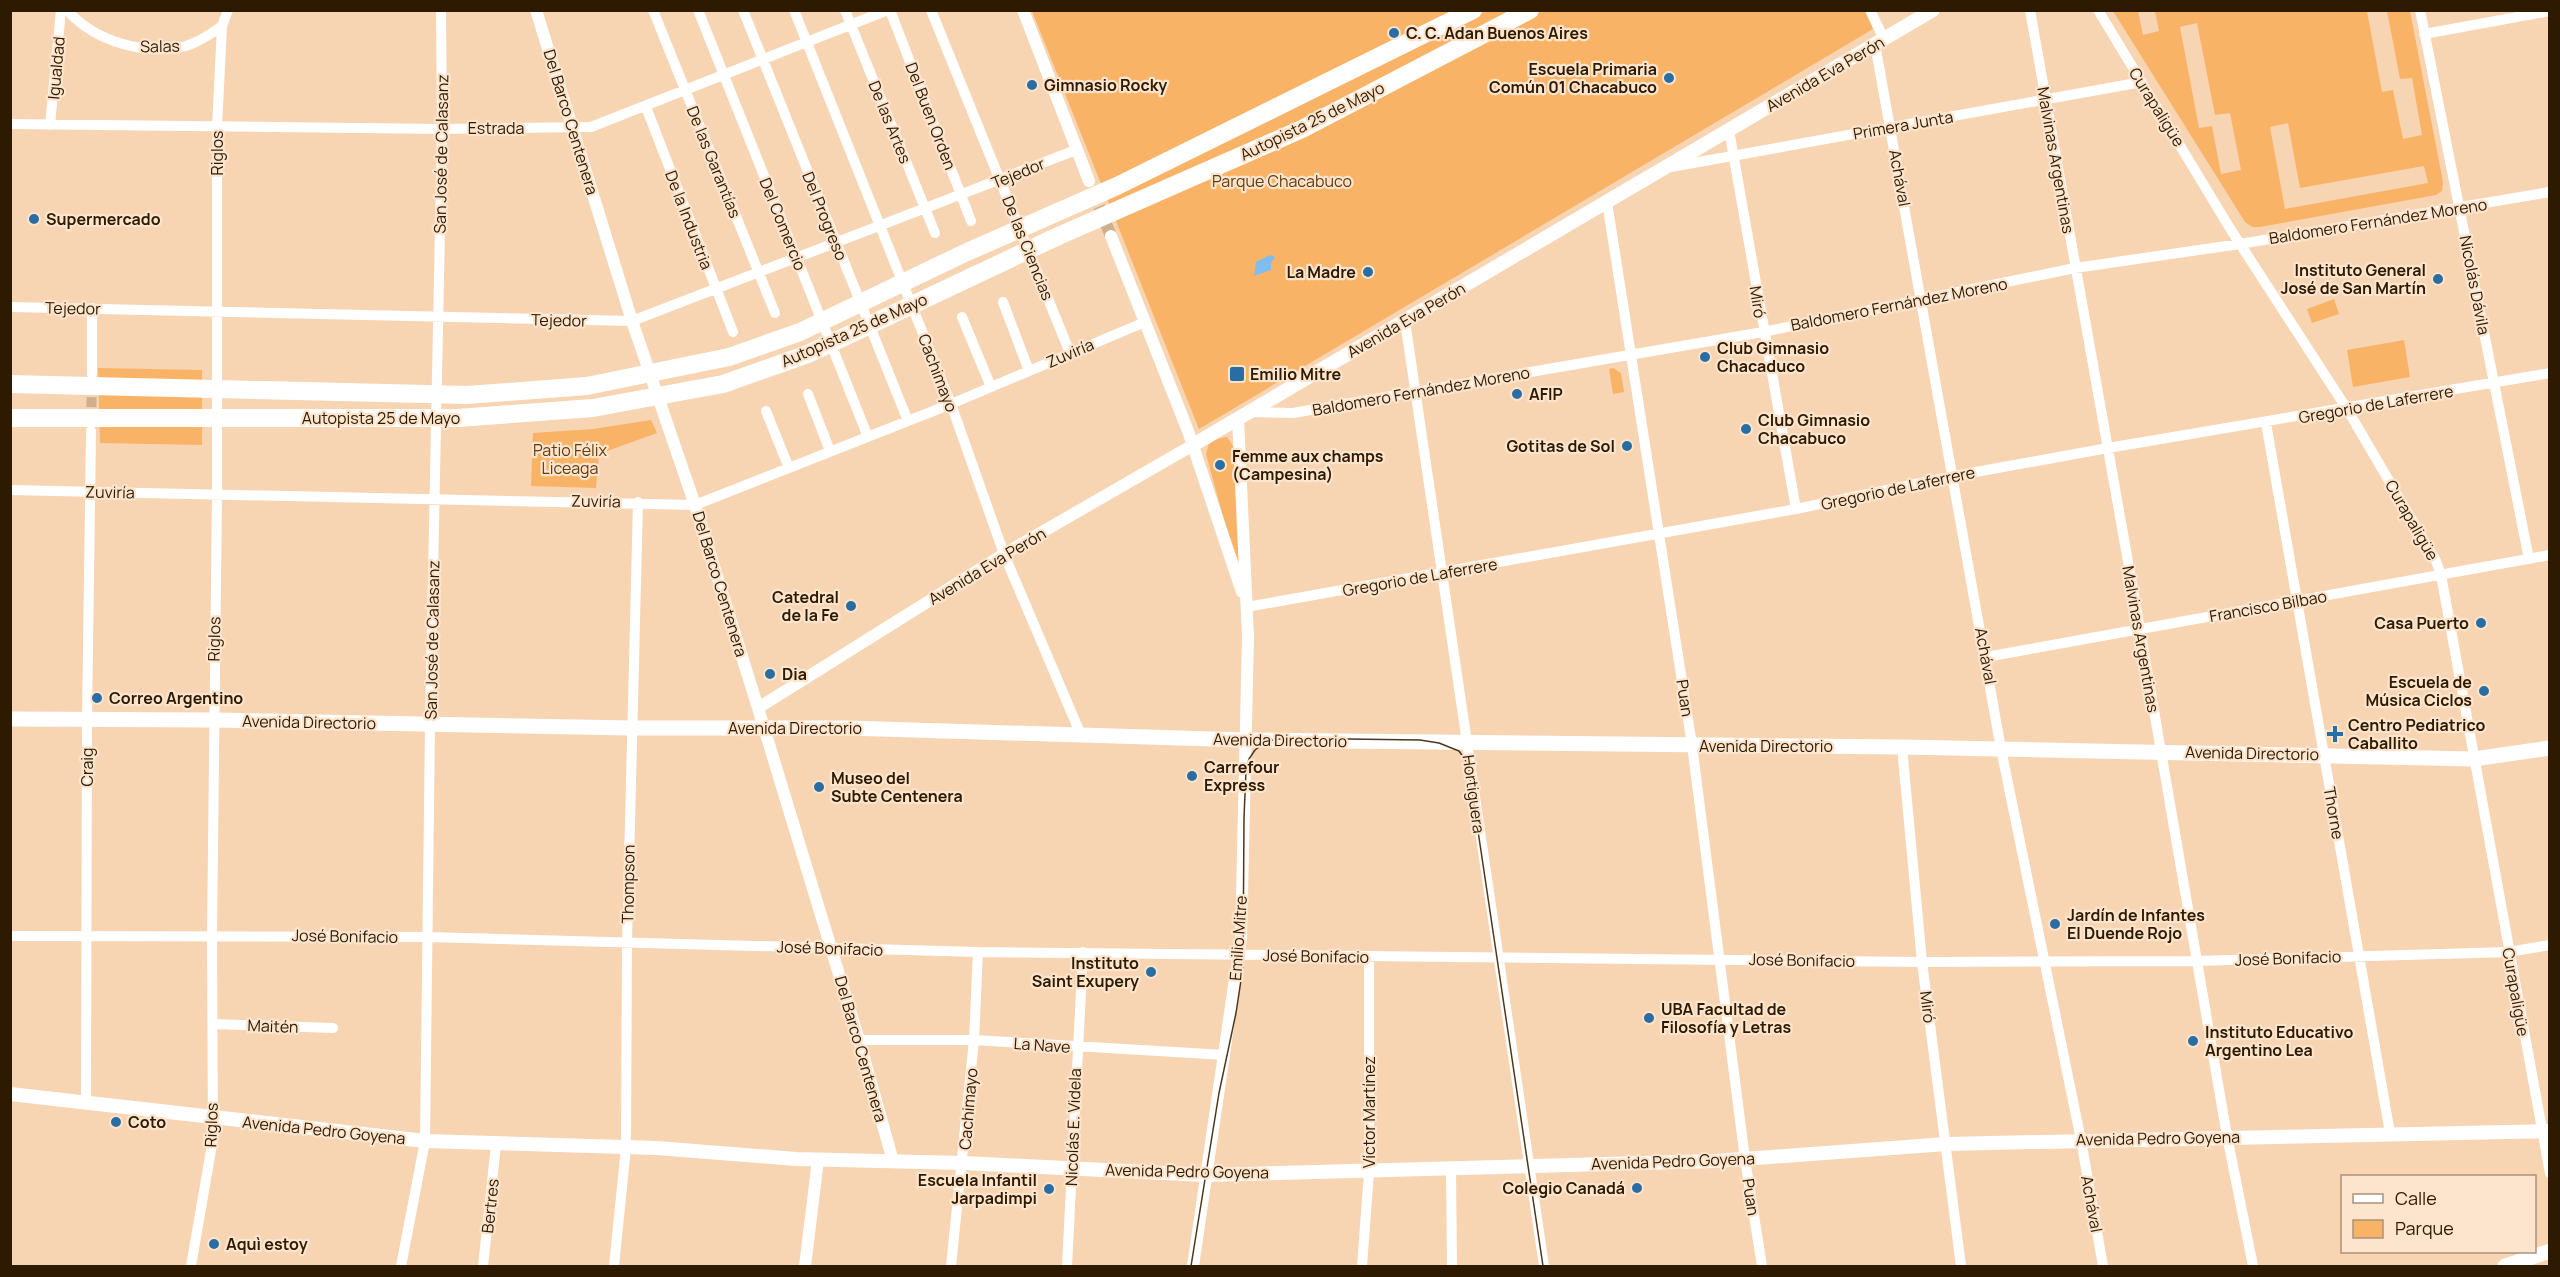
<svg xmlns="http://www.w3.org/2000/svg" width="2560" height="1277" viewBox="0 0 2560 1277" font-family="Manrope,sans-serif">
	<style>
		.green { fill: #f9b367; fill-rule: evenodd }
		.water { fill: #80bdf3 }
		.lines { fill: none; stroke-linecap: round; stroke-linejoin: round }
		.minor-tunnel { stroke: #cfaf8f; stroke-width: 10; stroke-dasharray: 10 5; stroke-linecap: butt }
		.tertiary-tunnel { stroke: #cfaf8f; stroke-width: 12; stroke-dasharray: 12 6; stroke-linecap: butt }
		.minor { stroke: #fff; stroke-width: 10 }
		.tertiary { stroke: #fff; stroke-width: 12 }
		.secondary { stroke: #fff; stroke-width: 14 }
		.primary { stroke: #fff; stroke-width: 15 }
		.motorway { stroke: #fff; stroke-width: 18 }
		.tram { stroke: #4e371d; stroke-width: 1.5 }
		.poi-dot { fill: #2a6da2; stroke: #fce4cd; stroke-width: 2 }
		.labels { text-anchor: middle; stroke-width: 4.5; stroke-linejoin: round; paint-order: stroke }
		.poi-label { font-size: 16px; font-weight: bold; fill: #2e1901; stroke: #fce4cd; text-anchor: start }
		.street-label { font-size: 16px; fill: #2e1901; stroke: #fce4cd }
		.park-label { font-size: 16px; fill: #613c0e; stroke: #fce4cd }
	</style>
	<rect width="100%" height="100%" fill="#f7d4b2"/>
	<!-- green -->
	<path class="green" d="M1865 10 1873 29 1199 429 1032 11Z
		M2113 11H2138L2143 35 2159 31 2155 11H2367L2382 92 2393 90 2403 139 2422 135 2412 78 2400 79 2387 11H2410L2443 182 2442 191 2436 195 2260 227H2252L2245 222ZM2197 23 2215 115 2230 113 2241 170 2221 174 2212 126 2199 128 2180 27ZM2288 123 2300 188 2424 166 2428 183 2285 209 2270 127Z
		M2334 299 2339 314 2312 323 2307 309Z
		M2404 340 2410 377 2353 387 2347 350Z
		M98 368 202 370V445L100 443Z
		M1613 368 1621 373 1624 392 1613 394 1609 369Z
		M651 420 657 433 599 454 596 488 531 486 533 433 593 429Z
		M1227 437 1233 446 1243 590 1206 454 1209 444 1216 439Z"/>
	<!-- water -->
	<path class="water" d="M1270 255 1275 257 1271 263V270L1254 276 1256 262Z"/>
	<g class="lines">
		<!-- minor-tunnel -->
		<path class="minor-tunnel" d="M91 422 92 381"/>
		<!-- tertiary-tunnel -->
		<path class="tertiary-tunnel" d="M1092 190 1111 236"/>
		<!-- minor -->
		<path class="minor" d="M67 10C95 42 146 56 186 46 199 42 211 34 222 26
			M653 10 775 313
			M698 10 868 437
			M743 10 908 421
			M794 10 951 404 1004 554 1081 735
			M845 10 935 233
			M890 10 971 221
			M931 10 1070 353
			M1870 10 1884 39
			M2030 10 2140 629 2227 1136 2253 1266
			M2098 10 2231 230 2347 409 2436 561 2441 575 2550 1173
			M2420 10 2529 559
			M2424 34 2550 11
			M1875 44 2001 749 2081 1140 2103 1266
			M646 107 733 332
			M10 124 442 129 591 127 888 10
			M50 125 61 10
			M1729 130 1796 509
			M1671 167 2142 82
			M1607 202 1692 745 1745 1159 1762 1266
			M1003 302 1029 371
			M10 307 632 321 1076 150
			M962 317 991 387
			M1405 321 1544 1266
			M92 374V308
			M808 394 830 451
			M766 411 789 468
			M1249 412 1293 413 1763 332 2075 268 2240 244 2550 192
			M2266 423 2390 1133
			M10 490 695 505 951 404 1145 322
			M1247 607 1796 509 1954 476 2108 448 2550 373
			M1986 657 2550 555
			M1902 747 1922 962 1961 1266
			M10 936 428 937 978 952 1922 962 2197 961 2508 952 2550 945
			M213 1024 333 1028
			M859 1040H974L1225 1055
			M86 1103 87 720 91 431
			M1451 1170 1452 1266
			M191 1266 213 1139 212 935 217 494V128L222 26 228 10
			M401 1266 425 1141 430 724 442 129 441 10
			M483 1266 496 1145
			M614 1266 626 1148 627 942 638 502
			M951 1266 974 1040 978 952
			M1067 1266 1083 952
			M1362 1266 1369 1172V957"/>
		<!-- tertiary -->
		<path class="tertiary" d="M536 10 632 321 695 505 758 708 859 1040 893 1161
			M1023 10 1089 181
			M1111 236 1188 431 1242 592
			M758 708 1004 554 1193 445
			M805 1266 818 1160
			M1193 1266 1241 938 1248 637 1238 418"/>
		<!-- secondary -->
		<path class="secondary" d="M1193 445 1933 10
			M10 1094 425 1141 657 1148 796 1159 963 1163 1205 1175 1716 1161 1946 1144 2550 1131"/>
		<!-- primary -->
		<path class="primary" d="M10 719 213 720 632 728H847L1245 740 1902 747 2474 759 2550 748
			M2505 1266 2550 1251"/>
		<!-- motorway -->
		<path class="motorway" d="M10 384 467 395 587 386 729 357 800 332 967 252 1117 186 1473 10
			M10 418H458L593 408 723 384 808 354 1054 238 1302 129 1530 10"/>
		<!-- tram -->
		<path class="tram" d="M1191 1266 1219 1093 1236 1013 1243 967 1244 818 1246 770 1249 759 1255 750 1267 741 1280 739H1348L1420 740 1439 743 1459 751 1468 764 1543 1266"/>
	</g>
	<!-- markers -->
	<g class="poi-dot">
		<circle cx="1394" cy="33" r="6"/>
		<circle cx="1669" cy="78" r="6"/>
		<circle cx="1032" cy="85" r="6"/>
		<circle cx="34" cy="219" r="6"/>
		<circle cx="1368" cy="272" r="6"/>
		<circle cx="2438" cy="279" r="6"/>
		<circle cx="1705" cy="357" r="6"/>
		<rect x="1229" y="366" width="16" height="16" rx="3"/>
		<circle cx="1517" cy="394" r="6"/>
		<circle cx="1746" cy="429" r="6"/>
		<circle cx="1627" cy="446" r="6"/>
		<circle cx="1220" cy="465" r="6"/>
		<circle cx="851" cy="606" r="6"/>
		<circle cx="2481" cy="623" r="6"/>
		<circle cx="770" cy="674" r="6"/>
		<circle cx="2484" cy="691" r="6"/>
		<circle cx="97" cy="698" r="6"/>
		<path d="M2332 725h6v6h6v6h-6v6h-6v-6h-6v-6h6z"/>
		<circle cx="1192" cy="776" r="6"/>
		<circle cx="819" cy="787" r="6"/>
		<circle cx="2055" cy="924" r="6"/>
		<circle cx="1151" cy="972" r="6"/>
		<circle cx="1649" cy="1018" r="6"/>
		<circle cx="2193" cy="1041" r="6"/>
		<circle cx="116" cy="1122" r="6"/>
		<circle cx="1637" cy="1188" r="6"/>
		<circle cx="1049" cy="1189" r="6"/>
		<circle cx="214" cy="1244" r="6"/>
	</g>
	<g class="labels">
		<!-- poi labels -->
		<g class="poi-label">
			<text x="1406" y="39">C. C. Adan Buenos Aires</text>
			<text x="1657" y="75" text-anchor="end">Escuela Primaria<tspan x="1657" dy="18">Común 01 Chacabuco</tspan></text>
			<text x="1044" y="91">Gimnasio Rocky</text>
			<text x="46" y="225">Supermercado</text>
			<text x="2426" y="276" text-anchor="end">Instituto General<tspan x="2426" dy="18">José de San Martín</tspan></text>
			<text x="1356" y="278" text-anchor="end">La Madre</text>
			<text x="1717" y="354">Club Gimnasio<tspan x="1717" dy="18">Chacaduco</tspan></text>
			<text x="1250" y="380">Emilio Mitre</text>
			<text x="1529" y="400">AFIP</text>
			<text x="1758" y="426">Club Gimnasio<tspan x="1758" dy="18">Chacabuco</tspan></text>
			<text x="1615" y="452" text-anchor="end">Gotitas de Sol</text>
			<text x="1232" y="462">Femme aux champs<tspan x="1232" dy="18">(Campesina)</tspan></text>
			<text x="839" y="603" text-anchor="end">Catedral<tspan x="839" dy="18">de la Fe</tspan></text>
			<text x="2469" y="629" text-anchor="end">Casa Puerto</text>
			<text x="782" y="680">Dia</text>
			<text x="2472" y="688" text-anchor="end">Escuela de<tspan x="2472" dy="18">Música Ciclos</tspan></text>
			<text x="109" y="704">Correo Argentino</text>
			<text x="2348" y="731">Centro Pediatrico<tspan x="2348" dy="18">Caballito</tspan></text>
			<text x="1204" y="773">Carrefour<tspan x="1204" dy="18">Express</tspan></text>
			<text x="831" y="784">Museo del<tspan x="831" dy="18">Subte Centenera</tspan></text>
			<text x="2067" y="921">Jardín de Infantes<tspan x="2067" dy="18">El Duende Rojo</tspan></text>
			<text x="1139" y="969" text-anchor="end">Instituto<tspan x="1139" dy="18">Saint Exupery</tspan></text>
			<text x="1661" y="1015">UBA Facultad de<tspan x="1661" dy="18">Filosofía y Letras</tspan></text>
			<text x="2205" y="1038">Instituto Educativo<tspan x="2205" dy="18">Argentino Lea</tspan></text>
			<text x="128" y="1128">Coto</text>
			<text x="1037" y="1186" text-anchor="end">Escuela Infantil<tspan x="1037" dy="18">Jarpadimpi</tspan></text>
			<text x="1625" y="1194" text-anchor="end">Colegio Canadá</text>
			<text x="226" y="1250">Aquì estoy</text>
		</g>
		<!-- street labels -->
		<g class="street-label">
			<text transform="translate(160 46) rotate(-1)" y="6">Salas</text>
			<text transform="translate(56 68) rotate(-85)" y="6">Igualdad</text>
			<text transform="translate(1825 74) rotate(-30)" y="6">Avenida Eva Perón</text>
			<text transform="translate(2157 107) rotate(58)" y="6">Curapaligüe</text>
			<text transform="translate(931 116) rotate(69)" y="6">Del Buen Orden</text>
			<text transform="translate(1312 121) rotate(-26)" y="6">Autopista 25 de Mayo</text>
			<text transform="translate(571 122) rotate(73)" y="6">Del Barco Centenera</text>
			<text transform="translate(890 122) rotate(68)" y="6">De las Artes</text>
			<text transform="translate(1903 125) rotate(-10)" y="6">Primera Junta</text>
			<text x="496" y="134">Estrada</text>
			<text transform="translate(217 153) rotate(-90)" y="6">Riglos</text>
			<text transform="translate(441 154) rotate(-89)" y="6">San José de Calasanz</text>
			<text transform="translate(2056 160) rotate(80)" y="6">Malvinas Argentinas</text>
			<text transform="translate(714 162) rotate(68)" y="6">De las Garantías</text>
			<text transform="translate(1018 173) rotate(-22)" y="6">Tejedor</text>
			<text transform="translate(1900 178) rotate(80)" y="6">Achával</text>
			<text transform="translate(825 216) rotate(68)" y="6">Del Progreso</text>
			<text transform="translate(689 220) rotate(69)" y="6">De la Industria</text>
			<text transform="translate(2378 221) rotate(-9)" y="6">Baldomero Fernández Moreno</text>
			<text transform="translate(783 224) rotate(68)" y="6">Del Comercio</text>
			<text transform="translate(1028 248) rotate(68)" y="6">De las Ciencias</text>
			<text transform="translate(2475 285) rotate(79)" y="6">Nicolás Dávila</text>
			<text transform="translate(1758 302) rotate(81)" y="6">Miró</text>
			<text transform="translate(1899 304) rotate(-11)" y="6">Baldomero Fernández Moreno</text>
			<text transform="translate(73 308) rotate(1)" y="6">Tejedor</text>
			<text transform="translate(559 320) rotate(1)" y="6">Tejedor</text>
			<text transform="translate(1406 320) rotate(-30)" y="6">Avenida Eva Perón</text>
			<text transform="translate(854 330) rotate(-24)" y="6">Autopista 25 de Mayo</text>
			<text transform="translate(1070 353) rotate(-23)" y="6">Zuviría</text>
			<text transform="translate(938 373) rotate(69)" y="6">Cachimayo</text>
			<text transform="translate(1421 391) rotate(-10)" y="6">Baldomero Fernández Moreno</text>
			<text transform="translate(2376 404) rotate(-10)" y="6">Gregorio de Laferrere</text>
			<text x="381" y="424">Autopista 25 de Mayo</text>
			<text transform="translate(1898 488) rotate(-12)" y="6">Gregorio de Laferrere</text>
			<text transform="translate(110 492) rotate(1)" y="6">Zuviría</text>
			<text transform="translate(596 501) rotate(1)" y="6">Zuviría</text>
			<text transform="translate(2412 520) rotate(60)" y="6">Curapaligüe</text>
			<text transform="translate(987 566) rotate(-31)" y="6">Avenida Eva Perón</text>
			<text transform="translate(1420 577) rotate(-10)" y="6">Gregorio de Laferrere</text>
			<text transform="translate(720 584) rotate(73)" y="6">Del Barco Centenera</text>
			<text transform="translate(2268 606) rotate(-10)" y="6">Francisco Bilbao</text>
			<text transform="translate(214 639) rotate(-89)" y="6">Riglos</text>
			<text transform="translate(2141 639) rotate(80)" y="6">Malvinas Argentinas</text>
			<text transform="translate(432 640) rotate(-89)" y="6">San José de Calasanz</text>
			<text transform="translate(1986 656) rotate(80)" y="6">Achával</text>
			<text transform="translate(1685 698) rotate(81)" y="6">Puan</text>
			<text transform="translate(309 722) rotate(1)" y="6">Avenida Directorio</text>
			<text x="795" y="734">Avenida Directorio</text>
			<text transform="translate(1280 740) rotate(1)" y="6">Avenida Directorio</text>
			<text x="1766" y="752">Avenida Directorio</text>
			<text transform="translate(2252 753) rotate(1)" y="6">Avenida Directorio</text>
			<text transform="translate(87 767) rotate(-90)" y="6">Craig</text>
			<text transform="translate(1474 794) rotate(82)" y="6">Hortiguera</text>
			<text transform="translate(2334 813) rotate(80)" y="6">Thorne</text>
			<text transform="translate(628 884) rotate(-89)" y="6">Thompson</text>
			<text transform="translate(345 936) rotate(1)" y="6">José Bonifacio</text>
			<text transform="translate(1238 938) rotate(-86)" y="6">Emilio Mitre</text>
			<text transform="translate(830 948) rotate(2)" y="6">José Bonifacio</text>
			<text transform="translate(1316 956) rotate(1)" y="6">José Bonifacio</text>
			<text transform="translate(2288 958) rotate(-2)" y="6">José Bonifacio</text>
			<text transform="translate(1802 960) rotate(1)" y="6">José Bonifacio</text>
			<text transform="translate(2516 992) rotate(80)" y="6">Curapaligüe</text>
			<text transform="translate(1928 1007) rotate(83)" y="6">Miró</text>
			<text transform="translate(273 1026) rotate(2)" y="6">Maitén</text>
			<text transform="translate(1042 1045) rotate(4)" y="6">La Nave</text>
			<text transform="translate(861 1049) rotate(74)" y="6">Del Barco Centenera</text>
			<text transform="translate(968 1109) rotate(-85)" y="6">Cachimayo</text>
			<text transform="translate(1369 1112) rotate(-90)" y="6">Víctor Martínez</text>
			<text transform="translate(211 1125) rotate(-88)" y="6">Riglos</text>
			<text transform="translate(1073 1127) rotate(-88)" y="6">Nicolás E. Videla</text>
			<text transform="translate(324 1130) rotate(6)" y="6">Avenida Pedro Goyena</text>
			<text transform="translate(2158 1138) rotate(-1)" y="6">Avenida Pedro Goyena</text>
			<text transform="translate(1673 1161) rotate(-2)" y="6">Avenida Pedro Goyena</text>
			<text transform="translate(1187 1171) rotate(1)" y="6">Avenida Pedro Goyena</text>
			<text transform="translate(1751 1197) rotate(81)" y="6">Puan</text>
			<text transform="translate(2092 1204) rotate(80)" y="6">Achával</text>
			<text transform="translate(490 1206) rotate(-84)" y="6">Bertres</text>
		</g>
		<!-- park labels -->
		<g class="park-label">
			<text x="1282" y="187">Parque Chacabuco</text>
			<text x="570" y="456">Patio Félix<tspan x="570" dy="18">Liceaga</tspan></text>
		</g>
	</g>
	<!-- border -->
	<rect width="2560" height="1277" fill="none" stroke="#2e1901" stroke-width="24"/>
	<!-- legend -->
	<rect x="2341" y="1175" width="195" height="78" fill="#fce4cd" stroke="#aa937b" stroke-width="1.5"/>
	<rect x="2353" y="1194" width="30" height="9" fill="#ffffff" stroke="#aa937b" stroke-width="1.5"/>
	<text x="2395" y="1205" font-size="18" fill="#2e1901">Calle</text>
	<rect x="2353" y="1220" width="30" height="18" fill="#f9b367" stroke="#aa937b" stroke-width="1.5"/>
	<text x="2395" y="1235" font-size="18" fill="#2e1901">Parque</text>
</svg>
